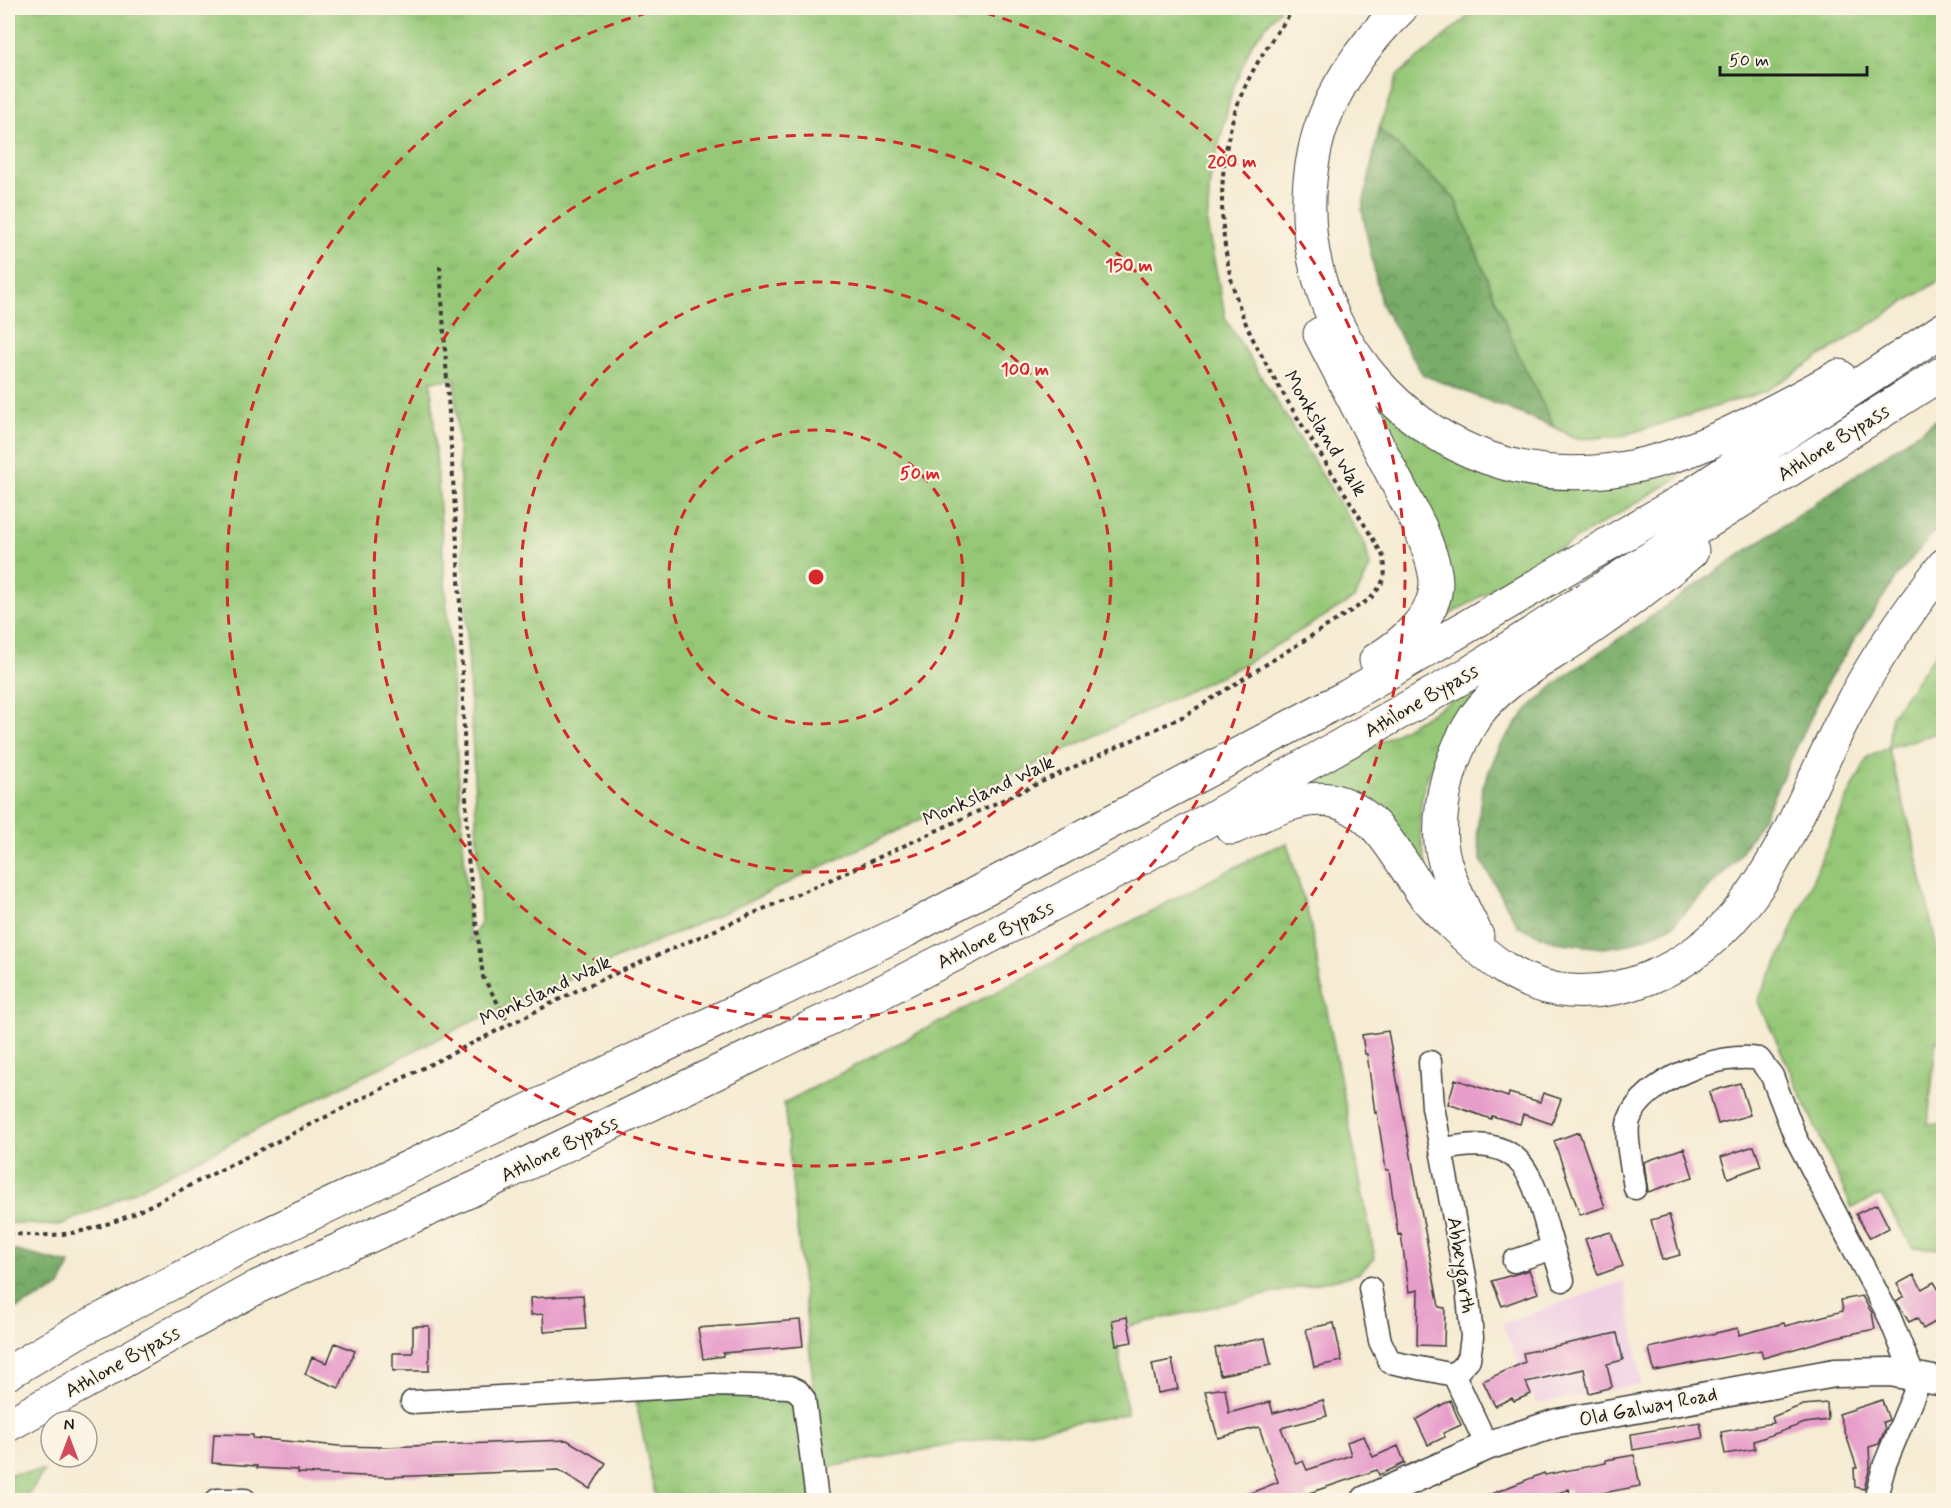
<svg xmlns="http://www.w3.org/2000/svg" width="1951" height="1508" viewBox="0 0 1951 1508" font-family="Mynerve,sans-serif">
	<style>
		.built { fill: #f0d0e4 }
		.grass { fill: url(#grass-tufts); stroke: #59724a; stroke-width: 1.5; fill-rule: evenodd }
		.forest { fill: url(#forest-crowns); stroke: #4a6442; stroke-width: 1.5 }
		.building { fill: #e79dca }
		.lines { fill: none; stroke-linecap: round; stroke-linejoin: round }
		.minor-casing { stroke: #3d3b37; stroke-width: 25 }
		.major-casing { stroke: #3d3b37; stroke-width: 31 }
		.highway-casing { stroke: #3d3b37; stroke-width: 35 }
		.path { stroke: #3d3b37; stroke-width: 4; stroke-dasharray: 4.5 4.5; stroke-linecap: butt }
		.minor { stroke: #fff; stroke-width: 22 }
		.major { stroke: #fff; stroke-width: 28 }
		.highway { stroke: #fff; stroke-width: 33 }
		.ring { fill: none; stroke: #d62828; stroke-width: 3; stroke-dasharray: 10 8 }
		.labels { text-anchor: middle; stroke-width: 4.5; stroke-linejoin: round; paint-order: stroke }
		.street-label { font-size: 20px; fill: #1c1c1c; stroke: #fcf5e5 }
		.centre { fill: #d62828; stroke: #fcf5e5; stroke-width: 3 }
		.ring-label { font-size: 18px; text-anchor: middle; font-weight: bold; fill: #d62828; stroke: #fcf5e5; stroke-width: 4.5; stroke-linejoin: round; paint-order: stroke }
	</style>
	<defs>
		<pattern id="grass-tufts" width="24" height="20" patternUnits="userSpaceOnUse" patternTransform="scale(1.5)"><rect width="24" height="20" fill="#96c878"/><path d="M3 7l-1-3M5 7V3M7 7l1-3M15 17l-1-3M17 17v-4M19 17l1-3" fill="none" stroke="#81ab67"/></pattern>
		<pattern id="forest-crowns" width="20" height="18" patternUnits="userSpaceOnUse" patternTransform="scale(1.5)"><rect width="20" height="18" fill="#78ac68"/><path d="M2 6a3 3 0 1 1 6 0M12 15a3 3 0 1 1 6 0" fill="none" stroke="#628b55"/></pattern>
	</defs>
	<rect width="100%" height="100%" fill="#fcf5e5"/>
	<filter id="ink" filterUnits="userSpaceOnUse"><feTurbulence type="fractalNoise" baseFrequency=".0167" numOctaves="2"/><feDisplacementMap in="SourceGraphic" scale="12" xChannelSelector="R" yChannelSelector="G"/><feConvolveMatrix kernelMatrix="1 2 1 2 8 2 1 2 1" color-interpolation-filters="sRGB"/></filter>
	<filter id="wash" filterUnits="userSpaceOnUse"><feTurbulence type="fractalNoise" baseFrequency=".008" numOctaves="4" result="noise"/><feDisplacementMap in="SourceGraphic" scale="24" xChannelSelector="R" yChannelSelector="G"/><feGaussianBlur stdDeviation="1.35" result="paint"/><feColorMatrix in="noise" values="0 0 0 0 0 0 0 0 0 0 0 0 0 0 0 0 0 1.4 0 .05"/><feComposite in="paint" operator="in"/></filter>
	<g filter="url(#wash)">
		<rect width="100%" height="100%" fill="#f6ebd3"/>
		<!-- built -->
		<path class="built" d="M1624 1281 1642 1384 1537 1404 1502 1324Z"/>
		<!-- grass -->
		<path class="grass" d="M8 8H1281L1252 43 1232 91 1210 180 1207 225 1226 320 1365 544 1370 567 1355 598 1245 664 752 900 467 1024 107 1205 58 1226 8 1223ZM455 379 481 922 470 942 431 381Z
			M1478 8H1943V278L1766 391 1622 436 1577 439 1554 427 1517 352 1455 199 1379 129 1397 76Z
			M1343 364 1481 471 1721 452 1433 625 1438 605Z
			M1943 643V731L1888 748 1913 838 1943 976V1042L1936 1041 1928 1124 1943 1125V1249L1912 1247 1881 1195 1852 1208 1758 1000 1782 953 1844 805 1868 757 1888 748 1891 716Z
			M1488 680C1455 723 1417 770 1420 828 1421 846 1427 865 1430 883L1303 787Z
			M1287 843 1309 918 1375 1258 1358 1274 1116 1329 1127 1414 822 1468 784 1103 1266 851Z
			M690 1394 782 1395 800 1409 812 1500H656L636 1401Z
			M44 1471 25 1500H8V1474Z"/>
		<!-- forest -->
		<path class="forest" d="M1379 129 1455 199 1517 352 1554 427 1423 375 1381 304 1362 210Z
			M1943 415V522L1897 576 1830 677 1763 818 1737 859 1672 926 1630 944 1603 948 1554 942 1518 926 1481 860 1477 832 1482 788 1500 745 1528 709 1562 678Z
			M8 1249 70 1264 60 1287 8 1313Z"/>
		<g id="blocks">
			<!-- building -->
			<path class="building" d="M1388 1031 1439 1307 1445 1308 1444 1346 1417 1345 1418 1290 1409 1292 1401 1234 1398 1235 1389 1170H1386L1377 1112 1375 1113 1367 1054H1365L1362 1035Z
				M1455 1079 1508 1097 1509 1093 1540 1102 1543 1093 1561 1099 1552 1124 1523 1114 1520 1124 1492 1116 1491 1119 1448 1104Z
				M1740 1083 1750 1115 1718 1124 1709 1092Z
				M1579 1132 1605 1207 1580 1215 1554 1141Z
				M1754 1146 1761 1166 1728 1178 1721 1157Z
				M1684 1148 1693 1177 1648 1192 1644 1162Z
				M1877 1204 1889 1228 1870 1238 1856 1214Z
				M1669 1215 1680 1255 1662 1260 1651 1220Z
				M1611 1232 1623 1266 1598 1275 1585 1239Z
				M1529 1270 1538 1293 1502 1306 1492 1281Z
				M1914 1275 1922 1289 1934 1282 1944 1298V1317L1923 1329 1917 1318 1909 1322 1896 1301 1904 1296 1897 1284Z
				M583 1295 586 1329 544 1332 543 1314 531 1315 530 1298Z
				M1862 1296 1872 1313 1875 1329 1836 1337 1763 1358 1761 1350 1654 1371 1649 1348 1738 1328 1739 1335 1784 1323 1785 1326 1843 1311 1841 1300Z
				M1127 1317 1132 1342 1116 1345 1112 1320Z
				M800 1320 803 1346 723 1353V1356L703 1359 698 1328Z
				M1334 1323 1342 1361 1314 1367 1306 1329Z
				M413 1326H429V1371H393V1353H413Z
				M1617 1333 1623 1360 1607 1364 1612 1387 1589 1393 1584 1369 1526 1382 1531 1394 1514 1401 1512 1398 1495 1406 1483 1381 1525 1362 1523 1353Z
				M1265 1338 1271 1365 1220 1375 1215 1348Z
				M335 1343 355 1351 339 1388 305 1374 312 1357 327 1363Z
				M1172 1360 1178 1389 1158 1393 1152 1364Z
				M1225 1388 1229 1413 1270 1402 1273 1413 1323 1400 1327 1416 1281 1428 1296 1464 1303 1461 1307 1470 1351 1455 1347 1442 1364 1436 1373 1457 1398 1446 1405 1463 1379 1475 1377 1470 1306 1494 1307 1500H1233L1278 1482 1259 1427 1218 1438 1205 1391Z
				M1450 1400 1461 1425 1443 1433 1445 1437 1428 1445 1416 1420Z
				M1882 1400 1889 1420 1883 1422 1885 1429 1879 1444 1869 1447 1870 1467 1864 1489 1855 1487 1854 1468H1857L1839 1414Z
				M1827 1403 1828 1420 1805 1423 1754 1441 1755 1449 1725 1454 1721 1432 1774 1423 1772 1417 1803 1405Z
				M1700 1422 1703 1438 1633 1450 1631 1434Z
				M214 1434 253 1435V1438L339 1446 384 1447 567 1440 606 1463 590 1489 559 1470 387 1477 298 1473V1470L257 1468V1466L212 1463Z
				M1634 1455 1640 1486 1571 1499 1569 1489 1540 1500H1476L1544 1473 1545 1475 1606 1463V1460Z"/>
		</g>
	</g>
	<g filter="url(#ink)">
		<use href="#blocks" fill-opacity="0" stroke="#3d3b37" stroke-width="1.5"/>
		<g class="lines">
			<defs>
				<path id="minor" d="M1430 1062 1433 1107 1467 1287 1472 1337 1469 1359 1454 1375 1487 1446
					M1441 1150C1530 1129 1532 1180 1553 1248L1514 1261
					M1635 1188C1633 1171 1624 1136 1629 1120 1643 1080 1721 1051 1759 1059L1772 1076 1795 1136 1889 1316 1913 1375
					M1553 1248 1563 1280
					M1370 1288 1380 1341 1390 1362 1454 1375
					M412 1402 713 1385 790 1387 798 1391 804 1399 817 1500
					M217 1500H245
					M1875 1500 1885 1464 1921 1377"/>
				<path id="major" d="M1366 1500 1487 1446 1557 1423 1835 1373 1890 1372 1944 1382"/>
				<path id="highway" d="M1401 8C1362 45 1324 99 1314 154 1280 324 1419 485 1594 472 1682 466 1763 417 1839 376
					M1320 334 1420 527C1426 544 1435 563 1436 581 1437 616 1402 644 1376 660
					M1232 828C1261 816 1297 795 1330 800 1378 809 1398 860 1424 895 1432 906 1443 915 1453 925 1487 958 1520 987 1569 991 1597 993 1624 988 1649 978 1763 933 1796 808 1848 710 1875 658 1908 611 1944 565
					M1477 936C1464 910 1444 873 1441 843 1438 801 1451 753 1475 717 1498 683 1542 661 1575 639 1616 611 1655 583 1692 551
					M8 1373 77 1332 237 1249 907 930 1348 696 1685 499 1944 329
					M8 1425 257 1287 480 1186 843 1012 1121 869 1468 674 1944 372"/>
			</defs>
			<!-- minor casing -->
			<use href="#minor" class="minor-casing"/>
			<!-- major casing -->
			<use href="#major" class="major-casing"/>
			<!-- highway casing -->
			<use href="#highway" class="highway-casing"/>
			<!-- path -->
			<path class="path" d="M440 266 459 577 468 858 483 977 509 1023
				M8 1233C56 1239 88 1233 133 1214L580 989 832 879 1184 716 1370 599C1383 584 1388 576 1383 556 1341 483 1291 414 1253 339 1221 275 1214 195 1231 126 1241 84 1269 41 1295 8"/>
			<!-- minor -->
			<use href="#minor" class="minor"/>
			<!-- major -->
			<use href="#major" class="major"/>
			<!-- highway -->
			<use href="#highway" class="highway"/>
		</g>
	</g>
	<!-- distance rings -->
	<g class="ring">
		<circle cx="816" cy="577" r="147"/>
		<circle cx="816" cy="577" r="295"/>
		<circle cx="816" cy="577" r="442"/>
		<path d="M968 8A589 589 0 1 1 664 8"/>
	</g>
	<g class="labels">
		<!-- street labels -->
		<g class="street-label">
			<text transform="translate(1326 433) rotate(59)" y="7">Monksland Walk</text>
			<text transform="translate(1833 442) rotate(-32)" y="7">Athlone Bypass</text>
			<text transform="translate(1421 700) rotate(-30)" y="7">Athlone Bypass</text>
			<text transform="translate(988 790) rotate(-25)" y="7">Monksland Walk</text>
			<text transform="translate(995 934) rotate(-27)" y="7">Athlone Bypass</text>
			<text transform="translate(545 990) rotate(-25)" y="7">Monksland Walk</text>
			<text transform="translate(559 1148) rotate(-26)" y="7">Athlone Bypass</text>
			<text transform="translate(1462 1265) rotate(81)" y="7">Abbeygarth</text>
			<text transform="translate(122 1361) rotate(-29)" y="7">Athlone Bypass</text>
			<text transform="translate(1648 1406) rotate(-11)" y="7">Old Galway Road</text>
		</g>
	</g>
	<circle cx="816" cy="577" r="9" class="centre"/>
	<g class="ring-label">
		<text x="1232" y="167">200 m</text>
		<text x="1129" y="271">150 m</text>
		<text x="1025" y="375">100 m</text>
		<text x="920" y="479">50 m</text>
	</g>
	<!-- margin -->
	<rect width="1951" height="1508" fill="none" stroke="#fcf5e5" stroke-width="30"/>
	<!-- north arrow -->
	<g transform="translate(69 1439)"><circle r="28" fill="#fcf5e5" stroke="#a29e95" stroke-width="1.5"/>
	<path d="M0-4.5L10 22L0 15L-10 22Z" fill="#d1495b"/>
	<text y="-9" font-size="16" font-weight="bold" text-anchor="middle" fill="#1c1c1c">N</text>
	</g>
	<!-- scale -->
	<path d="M1720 66v9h147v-9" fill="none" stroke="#1c1c1c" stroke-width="3"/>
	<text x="1729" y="66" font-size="18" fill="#1c1c1c" stroke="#fcf5e5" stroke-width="4.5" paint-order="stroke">50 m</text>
</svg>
